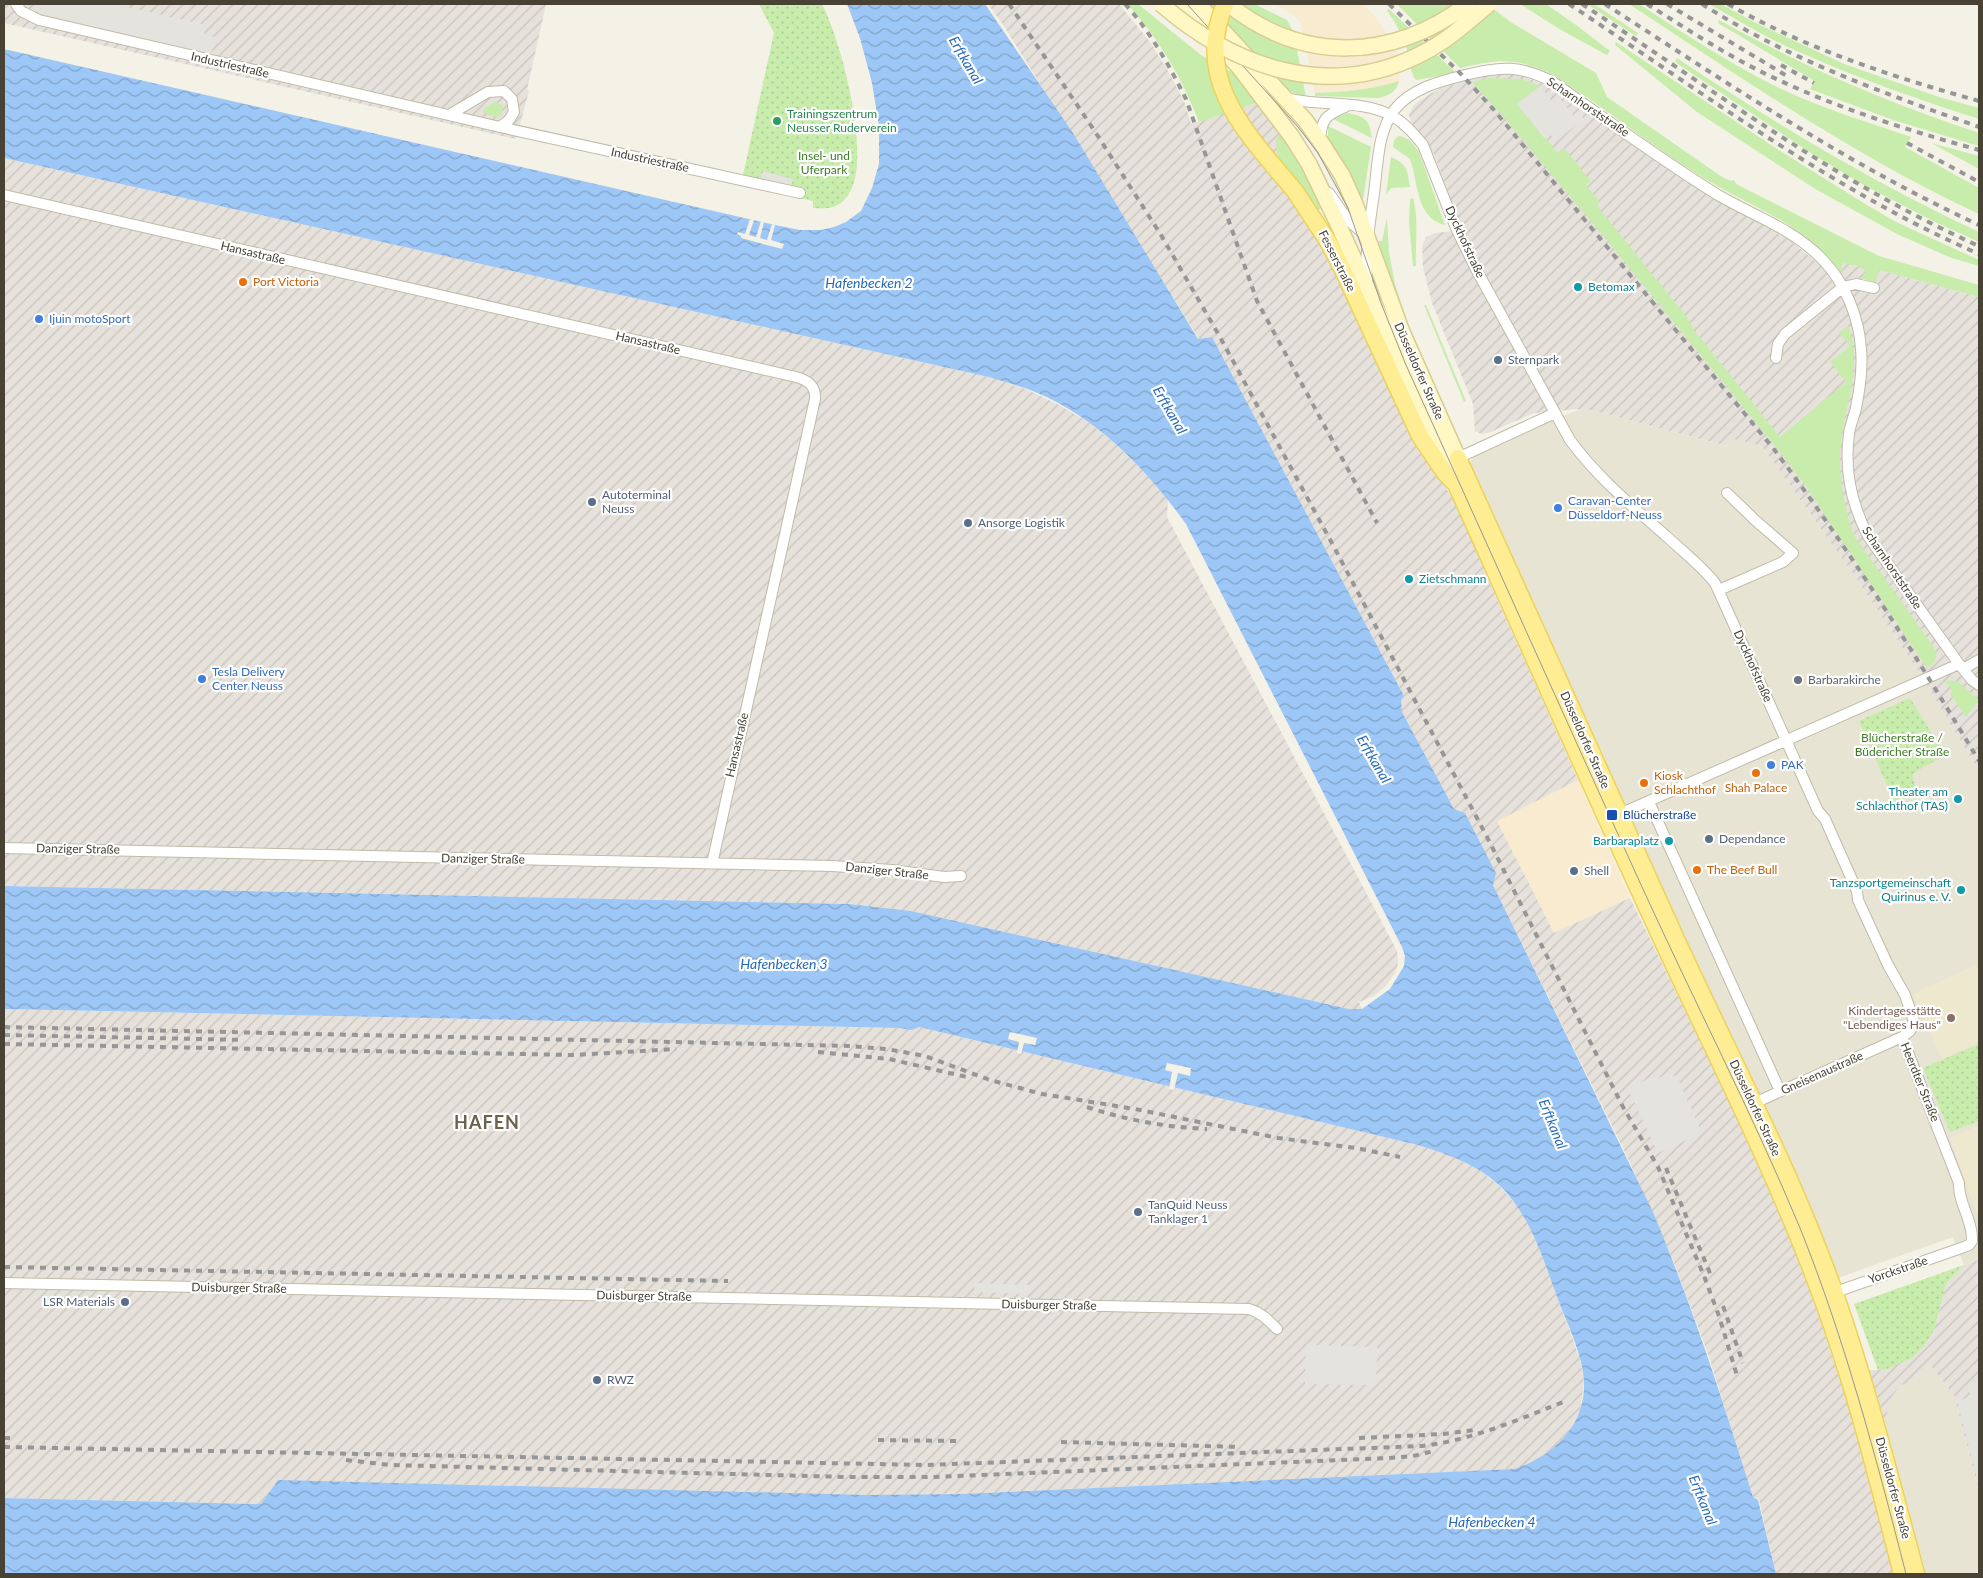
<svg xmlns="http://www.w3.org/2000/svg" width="1983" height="1578" viewBox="0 0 1983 1578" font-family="Lato,sans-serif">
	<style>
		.residential { fill: #e8e4d3 }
		.commercial { fill: #f8ebcf }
		.industrial { fill: url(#industrial-furrows) }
		.education { fill: #eee9ce }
		.green { fill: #c7ecab }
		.park { fill: url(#park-dots) }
		.parking { fill: #e5e3de }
		.water { fill: url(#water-waves) }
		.pier { fill: #f4f1e6 }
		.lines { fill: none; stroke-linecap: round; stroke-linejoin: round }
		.minor-casing { stroke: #c0bba7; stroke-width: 12 }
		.secondary-casing { stroke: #d7cd92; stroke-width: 18 }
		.primary-casing { stroke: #ecd25b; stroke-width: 19 }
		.minor { stroke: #fff; stroke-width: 10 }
		.secondary { stroke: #fff8c5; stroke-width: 15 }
		.primary { stroke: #ffed94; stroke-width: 16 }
		.tram { stroke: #969696; stroke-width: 1 }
		.rail { stroke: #969696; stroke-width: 4; stroke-dasharray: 6 6; stroke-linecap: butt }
		.secondary-bridge-casing { stroke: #d7cd92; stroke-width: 18; stroke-linecap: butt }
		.primary-bridge-casing { stroke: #ecd25b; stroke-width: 19; stroke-linecap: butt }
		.secondary-bridge { stroke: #fff8c5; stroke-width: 15 }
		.primary-bridge { stroke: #ffed94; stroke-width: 16 }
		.leisure-dot { fill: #2e9e5b; stroke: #fff; stroke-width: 2 }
		.food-dot { fill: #e8710a; stroke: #fff; stroke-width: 2 }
		.culture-dot { fill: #0f9aa8; stroke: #fff; stroke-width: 2 }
		.shop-dot { fill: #3f7fe0; stroke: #fff; stroke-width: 2 }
		.service-dot { fill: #5c6f8a; stroke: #fff; stroke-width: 2 }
		.worship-dot { fill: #6b7280; stroke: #fff; stroke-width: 2 }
		.transit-dot { fill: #1a4fb4; stroke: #fff; stroke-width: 2 }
		.education-dot { fill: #8d6e63; stroke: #fff; stroke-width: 2 }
		.labels { text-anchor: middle; stroke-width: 4.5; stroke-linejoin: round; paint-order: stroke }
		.street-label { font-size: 12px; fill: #474234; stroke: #fff }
		.leisure-label { font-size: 12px; fill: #27864d; stroke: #fff; text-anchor: start }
		.park-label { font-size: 12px; fill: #3b7d23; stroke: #fff }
		.food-label { font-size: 12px; fill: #c56008; stroke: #fff; text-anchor: start }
		.culture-label { font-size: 12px; fill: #0d838f; stroke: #fff; text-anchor: end }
		.shop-label { font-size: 12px; fill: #366cbe; stroke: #fff; text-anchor: start }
		.service-label { font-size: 12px; fill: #4e5e75; stroke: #fff; text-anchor: start }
		.worship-label { font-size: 12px; fill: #5b616d; stroke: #fff; text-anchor: start }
		.transit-label { font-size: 12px; fill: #164399; stroke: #fff; text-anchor: start }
		.education-label { font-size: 12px; fill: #785e54; stroke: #fff; text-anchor: end }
		.water-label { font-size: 14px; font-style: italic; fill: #266abb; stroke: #fff }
		.district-label { font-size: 18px; font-weight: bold; letter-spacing: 1px; fill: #6b624b; stroke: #fff }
	</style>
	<defs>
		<pattern id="industrial-furrows" width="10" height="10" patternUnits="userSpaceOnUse" patternTransform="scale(1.25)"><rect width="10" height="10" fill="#e6e2db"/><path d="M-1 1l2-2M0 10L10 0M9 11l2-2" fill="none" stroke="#c7c3bd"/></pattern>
		<pattern id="park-dots" width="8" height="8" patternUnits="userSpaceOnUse" patternTransform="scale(1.25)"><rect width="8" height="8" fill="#c7ecab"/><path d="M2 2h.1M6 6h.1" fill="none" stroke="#accc94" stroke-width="1.8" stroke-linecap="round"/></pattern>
		<pattern id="water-waves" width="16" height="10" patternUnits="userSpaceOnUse" patternTransform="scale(1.25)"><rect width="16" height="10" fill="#9dc7f6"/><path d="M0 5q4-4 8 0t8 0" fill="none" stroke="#82a3c8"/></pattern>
	</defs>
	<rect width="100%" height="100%" fill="#f4f1e6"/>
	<!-- residential -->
	<path class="residential" d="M1580 409 1595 411 1726 446 1729 438 1762 446 1856 578 1917 669 1979 771V1126L1950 1138 1979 1217V1260L1964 1265 1953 1237 1835 1279 1632 831 1470 465 1472 459 1477 454 1492 446Z
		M1930 1365 1954 1395 1979 1491V1574H1923L1884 1430 1890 1399 1900 1386 1916 1378Z"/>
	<!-- commercial -->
	<path class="commercial" d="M1274 4H1362L1371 12 1383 27 1397 53 1400 71 1399 81 1368 89 1343 92 1315 93 1301 23 1293 15Z
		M1578 780 1630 898 1554 933 1497 821Z"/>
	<!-- industrial -->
	<path class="industrial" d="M4 4H546L527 90 529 91 516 139 4 23Z
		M988 4H1119L1150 42 1168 71 1184 101 1191 124 1258 102 1283 135 1279 163 1300 216 1329 259 1395 403 1452 498 1487 570 1485 572 1578 780 1497 821 1554 933 1630 898 1732 1107 1787 1232 1815 1305 1847 1401 1893 1574H1776L1759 1500 1753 1497 1708 1354 1675 1265 1626 1154 1493 885 1495 872 1465 813 1454 809 1402 712 1401 700 1404 696 1212 337 1199 339 1004 26Z
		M1503 74 1522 76 1548 86 1714 199 1787 238 1819 264 1832 260 1839 271H1842V262L1858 266 1866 271 1862 280 1875 283 1879 270 1979 297V771L1917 669 1856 578 1762 446 1729 438 1727 446 1595 411 1580 409 1534 413 1488 433 1481 434 1475 431 1473 404 1432 303 1423 267 1422 246 1426 237 1436 233 1462 230 1434 154 1410 120 1409 115 1413 106 1420 100 1440 88 1485 76Z
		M4 158 989 377 1026 389 1059 405 1088 422 1111 440 1141 468 1168 499 1167 517 1397 951 1398 964 1395 973 1386 986 1374 996 1359 1002 1362 1009H1349L911 911 849 904 4 886Z
		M4 1009 898 1028 912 1030 919 1027 1418 1145 1452 1156 1476 1168 1499 1185 1520 1210 1535 1236 1580 1359 1584 1382 1580 1411 1568 1433 1552 1451 1531 1464 1514 1469 961 1494 261 1504 4 1498Z
		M1979 1260V1491L1954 1395 1930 1365 1916 1378 1900 1386 1890 1399 1884 1430 1867 1370H1885L1934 1330 1946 1284 1964 1265Z"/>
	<!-- education -->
	<path class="education" d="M1976 965 1979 971V1042L1942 1059 1913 994Z
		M1979 1126V1217L1950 1138Z"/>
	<!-- green -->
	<path class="green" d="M1127 4H1138L1201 55 1233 73 1258 102 1199 122C1182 78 1159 38 1127 4Z
		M1206 4H1217L1256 32 1277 43 1297 50 1306 97 1296 94 1285 88Z
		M1241 4H1254L1287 20 1293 31 1260 16Z
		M1397 4H1487L1509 21 1596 73 1607 97 1722 177 1731 181 1734 180 1736 184 1879 256 1979 285V297L1879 270 1876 283 1861 278 1866 271 1858 266 1842 263V271H1839C1807 224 1748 206 1702 177 1649 145 1601 104 1548 72 1513 57 1496 60 1460 68Z
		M1520 4H1546L1576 25 1610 51 1607 55 1561 30Z
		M1587 4H1594L1638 33 1636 36Z
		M1629 4H1639C1685 34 1730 64 1779 88 1821 108 1867 122 1911 137L1905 147 1979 188V214C1855 156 1743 79 1629 4Z
		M1709 4H1721L1754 22 1844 64 1939 97 1979 108V119C1917 99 1856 78 1797 51 1766 38 1738 20 1709 4Z
		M1389 9 1456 73 1416 80C1410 73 1410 62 1408 53 1404 37 1396 24 1387 10Z
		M1719 20C1802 66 1889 103 1979 133V146L1893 120 1810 89 1815 81 1718 23Z
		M1616 42 1774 147 1862 202 1896 222 1979 260V266L1949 257 1897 234 1817 190 1697 112 1615 45Z
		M1677 58C1774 123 1874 183 1979 232V242L1933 221 1862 184 1811 153 1675 62Z
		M1489 78 1521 79 1540 86 1517 104 1558 153 1564 148 1591 181 1586 185 1600 202 1597 206 1687 317 1694 330 1780 437 1846 382 1830 362 1850 346 1839 332 1849 326C1860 367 1850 389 1843 428 1836 465 1842 503 1855 537L1933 646C1939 655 1937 663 1927 668L1806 486 1776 447 1596 227 1496 108 1472 82Z
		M1399 81C1397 92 1388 96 1378 98L1315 96V93C1343 92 1371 90 1399 81Z
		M495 102 503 106 502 114 496 117 483 113 484 108Z
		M1348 113C1366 117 1369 119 1372 138L1333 119Z
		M1328 126 1371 147 1363 200 1328 141Z
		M1283 135 1308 177 1322 207 1317 211C1300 190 1271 165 1277 136Z
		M1398 136C1409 137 1413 143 1419 152L1445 225C1416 219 1418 181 1410 159L1393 147 1394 140Z
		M1931 143 1979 156V169Z
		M1391 157C1408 165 1407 169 1410 187L1391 188 1386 195Z
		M1413 198C1419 217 1415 245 1416 266H1413L1409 222 1410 199Z
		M1387 218 1389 253 1395 284 1414 344 1379 248 1378 241H1382Z
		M1424 305H1426L1466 401 1464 402Z
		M1951 680 1958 682 1979 700 1966 717 1950 694 1952 692 1950 686 1944 682Z"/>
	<!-- park -->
	<path class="park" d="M759 4H822C841 40 876 167 845 199 836 209 825 209 813 208V201L742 185 743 175 774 33Z
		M1910 698 1945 755 1912 774 1917 792 1895 803 1859 721Z
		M1979 1044V1121L1950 1132 1923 1068Z
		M1964 1265 1946 1284 1934 1330 1924 1346 1912 1358 1885 1370H1878L1854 1304Z"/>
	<!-- parking -->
	<path class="parking" d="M36 4H114L206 25 204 35 215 37 211 54 47 17 34 10Z
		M1540 86 1554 104 1560 99 1573 115 1578 111 1584 119 1556 141 1550 134 1544 138 1517 104Z
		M763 171 793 179 791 187 760 180Z
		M1923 1069 1963 1174 1960 1175 1920 1071Z
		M1667 1074 1677 1077 1702 1133 1658 1153 1628 1089 1652 1077 1657 1079Z
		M974 1283 1030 1285 1029 1294 974 1292Z
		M1306 1345 1377 1347 1376 1385 1305 1384Z
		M1979 1383V1485L1957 1401 1971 1397 1968 1386Z"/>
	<!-- water -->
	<path class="water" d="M847 4H985L1073 133 1198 339 1212 337 1404 696 1401 700 1402 712 1454 809 1465 813 1496 873 1493 885 1653 1212C1692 1305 1723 1401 1753 1497L1758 1500 1776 1574H4V1498L261 1504 278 1480 867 1495 961 1494 1514 1469C1553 1457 1586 1425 1584 1381 1582 1351 1565 1320 1555 1291 1541 1253 1529 1214 1499 1185 1476 1164 1447 1154 1418 1145L919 1027 912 1030 898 1028 4 1009V886L849 904 911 911 1349 1009H1362L1390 989 1404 966 1405 956 1402 947 1186 524C1146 468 1092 412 1025 388 1013 384 1001 381 989 377L4 158V49L775 225 800 230H821L834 227 846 222 861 211 872 188 879 164V126L872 83 860 38Z"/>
	<!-- pier -->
	<path class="pier" d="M750 219 754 220 749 235 756 237 761 221 764 222 760 238 767 240 772 224 775 225 771 240 784 244 782 249 741 238V236L737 234 738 232 745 234Z
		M1010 1032 1037 1038 1035 1045 1024 1043 1021 1054 1017 1053 1019 1042 1008 1039Z
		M1167 1063 1191 1068 1190 1076 1178 1073 1174 1090 1169 1089 1172 1072 1165 1070Z"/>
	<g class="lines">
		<defs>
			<path id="minor" d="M16 4 21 11 39 20 500 127 800 193
				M1286 98C1319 107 1363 99 1392 116 1405 123 1414 134 1423 145L1456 228 1476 269 1570 440C1597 477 1631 505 1665 535 1682 551 1701 565 1715 583L1818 811 1825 819 1857 891 1858 900 1888 965 1905 995 1914 1021 1910 1031 1902 1037 1750 1105
				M449 115 488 92 504 91 512 99 514 112 509 120 500 127
				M1320 141C1321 119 1326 115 1345 107
				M1329 193 1348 220 1365 235
				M4 195 796 377C807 380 816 385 815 399L712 864
				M1367 279C1365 250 1370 222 1374 193 1378 165 1377 132 1395 109 1412 88 1441 81 1465 75 1500 66 1521 65 1553 82 1607 120 1661 160 1718 195 1754 216 1794 229 1823 260 1845 283 1859 317 1861 349 1863 369 1860 388 1856 408 1854 417 1850 425 1849 434 1844 470 1851 503 1868 536L1959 664 1972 680 1979 685
				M1776 358 1778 344 1785 334 1843 287 1856 284 1874 288
				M1458 458 1555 413
				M1719 590 1783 562 1793 553 1756 521 1727 493
				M1963 669 1979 660
				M1649 802 1780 1091
				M1615 816 1959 664
				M4 848 832 866 892 870 944 877 961 876
				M4 1283 1249 1309C1262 1313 1268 1320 1277 1329
				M1830 1294 1964 1247 1969 1245 1972 1241C1973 1220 1958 1203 1959 1183L1902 1037"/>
			<path id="secondary" d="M1182 4 1239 67 1292 137 1309 164 1339 226 1451 474
				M1198 4 1305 120 1320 141 1342 175 1355 204 1402 332 1458 458"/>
			<path id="primary" d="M1295 191 1329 243 1342 268 1420 436 1445 473 1456 484C1525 637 1593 791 1664 944 1718 1060 1777 1175 1821 1295 1855 1386 1878 1481 1902 1574
				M1458 458C1531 618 1602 779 1676 939 1730 1057 1792 1172 1835 1294 1867 1386 1891 1480 1916 1574"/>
		</defs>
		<!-- minor casing -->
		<use href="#minor" class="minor-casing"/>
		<!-- secondary casing -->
		<use href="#secondary" class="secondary-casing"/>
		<!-- primary casing -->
		<use href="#primary" class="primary-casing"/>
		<!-- minor -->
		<use href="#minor" class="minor"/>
		<!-- secondary -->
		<use href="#secondary" class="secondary"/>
		<!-- primary -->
		<use href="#primary" class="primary"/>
		<!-- tram -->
		<path class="tram" d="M1187 4 1298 127 1318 153 1348 208 1381 303 1406 365C1485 539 1563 714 1642 887 1694 1001 1752 1113 1800 1228 1845 1340 1876 1457 1906 1574"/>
		<!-- rail -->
		<path class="rail" d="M1009 4 1094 130 1161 235 1220 337 1334 547 1487 837 1623 1107 1658 1167 1704 1276 1719 1316 1738 1379
			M1125 4C1150 31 1169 65 1186 99L1257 301 1377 523
			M1389 4 1462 75 1494 110 1773 448C1848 547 1915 654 1979 761
			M1569 4C1702 92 1832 190 1979 254
			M1582 4C1712 89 1837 183 1979 246
			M1605 4C1727 83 1847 164 1979 225
			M1647 4C1687 29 1726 55 1768 75 1836 108 1907 130 1979 150
			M1667 4 1787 76
			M1702 4C1788 59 1883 93 1979 127
			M1728 4C1806 49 1893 77 1979 101
			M1781 65 1814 83
			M1907 143 1979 182
			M4 1027 851 1046 887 1049 925 1056 990 1080 1042 1094 1135 1109 1278 1138 1356 1148 1400 1157
			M4 1035 244 1040
			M4 1044 574 1055 676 1049
			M818 1052 889 1059 971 1078
			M1087 1107C1126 1120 1165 1127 1207 1129
			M1666 1168 1712 1278
			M4 1267 728 1281
			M1723 1306 1743 1363
			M4 1438H14
			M1359 1438 1444 1434 1474 1430
			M878 1440 957 1441
			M1061 1442 1241 1447
			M4 1447 927 1465 1422 1446C1473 1440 1519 1419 1566 1401
			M346 1460 391 1465 846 1477H931L1388 1458 1413 1456 1434 1451"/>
		<defs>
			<path id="secondary-bridge" d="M1161 4C1235 68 1329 101 1421 54 1447 41 1468 22 1489 4
				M1228 4C1303 64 1392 61 1468 4"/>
			<path id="primary-bridge" d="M1225 4C1192 81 1249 136 1295 191"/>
		</defs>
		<!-- secondary-bridge casing -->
		<use href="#secondary-bridge" class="secondary-bridge-casing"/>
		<!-- primary-bridge casing -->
		<use href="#primary-bridge" class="primary-bridge-casing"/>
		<!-- secondary-bridge -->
		<use href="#secondary-bridge" class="secondary-bridge"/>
		<!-- primary-bridge -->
		<use href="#primary-bridge" class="primary-bridge"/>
	</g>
	<!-- markers -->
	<circle class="leisure-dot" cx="777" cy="121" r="5"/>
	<g class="food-dot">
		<circle cx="243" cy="282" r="5"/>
		<circle cx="1756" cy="773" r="5"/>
		<circle cx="1644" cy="783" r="5"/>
		<circle cx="1697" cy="870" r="5"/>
	</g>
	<g class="culture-dot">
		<circle cx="1578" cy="287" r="5"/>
		<circle cx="1409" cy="579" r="5"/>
		<circle cx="1958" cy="799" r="5"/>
		<circle cx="1669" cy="841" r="5"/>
		<circle cx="1961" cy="890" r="5"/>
	</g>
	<g class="shop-dot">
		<circle cx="39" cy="319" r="5"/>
		<circle cx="1558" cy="508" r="5"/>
		<circle cx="202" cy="679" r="5"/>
		<circle cx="1771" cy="765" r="5"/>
	</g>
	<g class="service-dot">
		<circle cx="1498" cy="360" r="5"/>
		<circle cx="592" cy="502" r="5"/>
		<circle cx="968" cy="523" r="5"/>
		<circle cx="1709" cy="839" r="5"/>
		<circle cx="1574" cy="871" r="5"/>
		<circle cx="1138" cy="1212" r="5"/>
		<circle cx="125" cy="1302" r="5"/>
		<circle cx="597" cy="1380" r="5"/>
	</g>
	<circle class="worship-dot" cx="1798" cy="680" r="5"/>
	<rect class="transit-dot" x="1606" y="809" width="12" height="12" rx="2.5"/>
	<circle class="education-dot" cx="1951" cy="1018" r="5"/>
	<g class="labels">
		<!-- street labels -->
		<g class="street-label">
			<text transform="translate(230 65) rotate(13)" y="4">Industriestraße</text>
			<text transform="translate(1588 107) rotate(34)" y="4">Scharnhorststraße</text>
			<text transform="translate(650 160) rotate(12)" y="4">Industriestraße</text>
			<text transform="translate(1465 242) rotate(65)" y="4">Dyckhofstraße</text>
			<text transform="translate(253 253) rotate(13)" y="4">Hansastraße</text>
			<text transform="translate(1337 261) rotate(63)" y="4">Fesserstraße</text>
			<text transform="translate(648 343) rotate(13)" y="4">Hansastraße</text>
			<text transform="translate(1419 371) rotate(66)" y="4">Düsseldorfer Straße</text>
			<text transform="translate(1892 568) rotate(56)" y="4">Scharnhorststraße</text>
			<text transform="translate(1753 666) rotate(66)" y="4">Dyckhofstraße</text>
			<text transform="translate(1585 740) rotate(66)" y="4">Düsseldorfer Straße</text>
			<text transform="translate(737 745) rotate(-77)" y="4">Hansastraße</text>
			<text transform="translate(78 849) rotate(1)" y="4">Danziger Straße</text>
			<text transform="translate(483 859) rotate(1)" y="4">Danziger Straße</text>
			<text transform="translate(887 871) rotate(6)" y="4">Danziger Straße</text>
			<text transform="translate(1822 1073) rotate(-24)" y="4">Gneisenaustraße</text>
			<text transform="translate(1920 1082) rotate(68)" y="4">Heerdter Straße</text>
			<text transform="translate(1755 1108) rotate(65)" y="4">Düsseldorfer Straße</text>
			<text transform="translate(1898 1270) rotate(-19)" y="4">Yorckstraße</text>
			<text transform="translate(239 1288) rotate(1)" y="4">Duisburger Straße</text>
			<text transform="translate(644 1296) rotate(1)" y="4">Duisburger Straße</text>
			<text transform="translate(1049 1305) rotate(1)" y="4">Duisburger Straße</text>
			<text transform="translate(1893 1488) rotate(75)" y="4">Düsseldorfer Straße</text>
		</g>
		<!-- leisure labels -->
		<g class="leisure-label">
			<text x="787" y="118">Trainingszentrum<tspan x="787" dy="14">Neusser Ruderverein</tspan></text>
		</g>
		<!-- park labels -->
		<g class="park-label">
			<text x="824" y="160">Insel- und<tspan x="824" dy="14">Uferpark</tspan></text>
			<text x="1902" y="742">Blücherstraße /<tspan x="1902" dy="14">Büdericher Straße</tspan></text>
		</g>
		<!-- food labels -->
		<g class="food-label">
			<text x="253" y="286">Port Victoria</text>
			<text x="1654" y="780">Kiosk<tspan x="1654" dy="14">Schlachthof</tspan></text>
			<text x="1756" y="792" text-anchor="middle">Shah Palace</text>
			<text x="1707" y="874">The Beef Bull</text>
		</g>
		<!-- culture labels -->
		<g class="culture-label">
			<text x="1588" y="291" text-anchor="start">Betomax</text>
			<text x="1419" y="583" text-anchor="start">Zietschmann</text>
			<text x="1948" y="796">Theater am<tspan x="1948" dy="14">Schlachthof (TAS)</tspan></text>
			<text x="1659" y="845">Barbaraplatz</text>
			<text x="1951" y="887">Tanzsportgemeinschaft<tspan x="1951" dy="14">Quirinus e. V.</tspan></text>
		</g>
		<!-- shop labels -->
		<g class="shop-label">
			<text x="49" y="323">Ijuin motoSport</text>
			<text x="1568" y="505">Caravan-Center<tspan x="1568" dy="14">Düsseldorf-Neuss</tspan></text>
			<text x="212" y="676">Tesla Delivery<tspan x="212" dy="14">Center Neuss</tspan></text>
			<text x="1781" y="769">PAK</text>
		</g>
		<!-- service labels -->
		<g class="service-label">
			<text x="1508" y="364">Sternpark</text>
			<text x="602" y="499">Autoterminal<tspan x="602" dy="14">Neuss</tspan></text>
			<text x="978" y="527">Ansorge Logistik</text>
			<text x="1719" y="843">Dependance</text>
			<text x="1584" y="875">Shell</text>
			<text x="1148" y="1209">TanQuid Neuss<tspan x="1148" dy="14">Tanklager 1</tspan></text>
			<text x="115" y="1306" text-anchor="end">LSR Materials</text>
			<text x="607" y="1384">RWZ</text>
		</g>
		<!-- worship labels -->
		<g class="worship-label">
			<text x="1808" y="684">Barbarakirche</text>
		</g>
		<!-- transit labels -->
		<g class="transit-label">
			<text x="1623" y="819">Blücherstraße</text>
		</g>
		<!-- education labels -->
		<g class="education-label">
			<text x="1941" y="1015">Kindertagesstätte<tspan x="1941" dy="14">"Lebendiges Haus"</tspan></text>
		</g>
		<!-- water labels -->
		<g class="water-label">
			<text transform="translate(966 60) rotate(60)" y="5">Erftkanal</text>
			<text x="869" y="288">Hafenbecken 2</text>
			<text transform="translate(1170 410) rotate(60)" y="5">Erftkanal</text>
			<text transform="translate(1374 759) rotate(60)" y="5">Erftkanal</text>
			<text x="784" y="969">Hafenbecken 3</text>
			<text transform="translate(1553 1124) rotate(68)" y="5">Erftkanal</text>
			<text transform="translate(1703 1500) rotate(68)" y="5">Erftkanal</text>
			<text x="1492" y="1527">Hafenbecken 4</text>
		</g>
		<!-- district labels -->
		<g class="district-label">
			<text x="487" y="1129">HAFEN</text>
		</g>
	</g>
	<!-- border -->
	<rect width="1983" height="1578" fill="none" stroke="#474234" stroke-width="10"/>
</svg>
